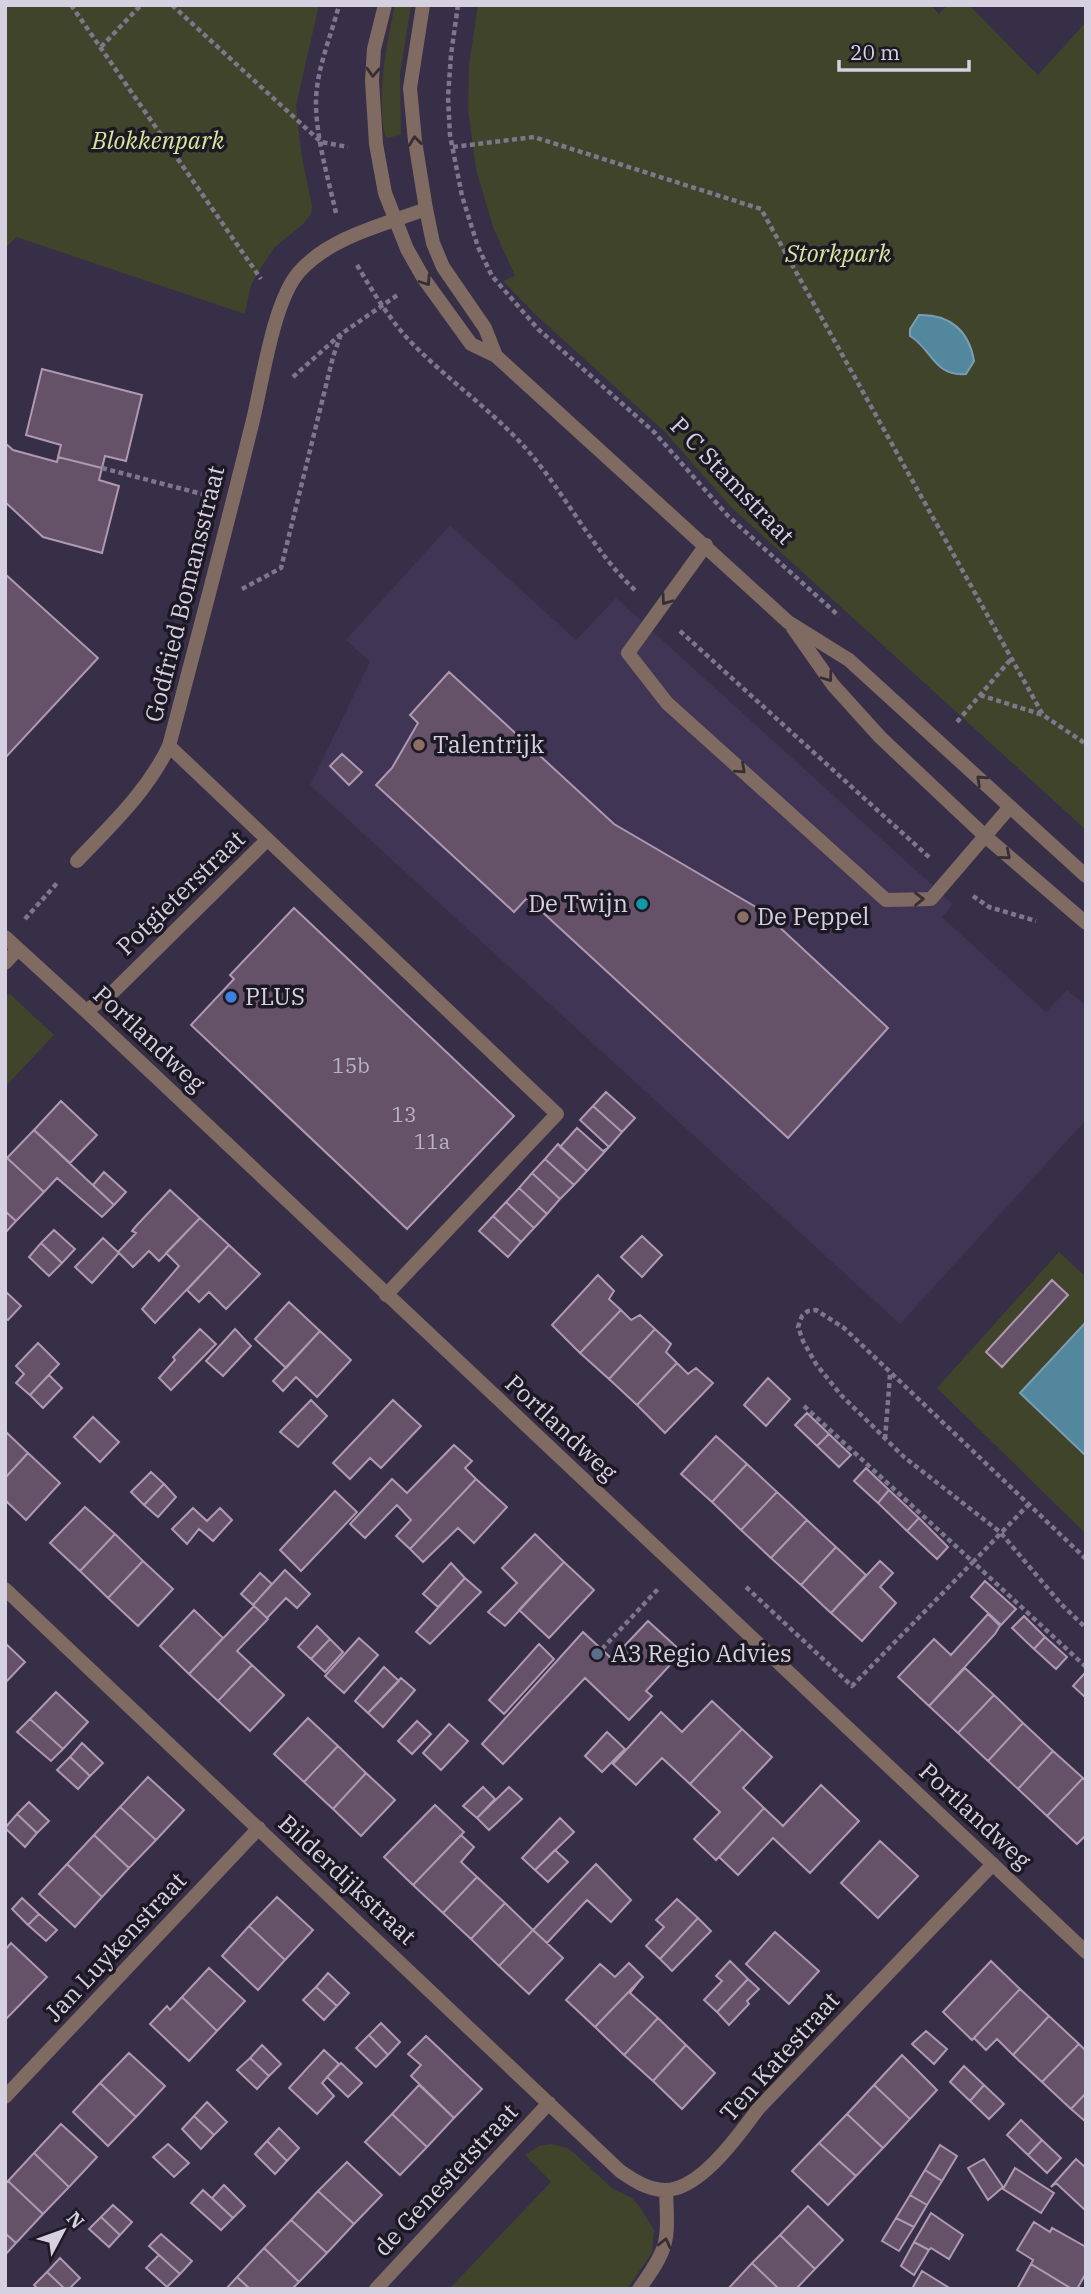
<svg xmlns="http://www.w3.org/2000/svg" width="1091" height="2294" viewBox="0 0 1091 2294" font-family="'IBM Plex Serif',serif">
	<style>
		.built { fill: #403554 }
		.green { fill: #40442a }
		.water { fill: #52879e; stroke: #7a9db2; stroke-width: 2 }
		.building { fill: #655168; stroke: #ae98b2; stroke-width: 2 }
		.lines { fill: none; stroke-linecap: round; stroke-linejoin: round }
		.path { stroke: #7e778c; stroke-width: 4.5; stroke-dasharray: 5 3.5; stroke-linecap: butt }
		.service { stroke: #806b63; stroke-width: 14 }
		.minor { stroke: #806b63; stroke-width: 14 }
		.tertiary { stroke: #806b63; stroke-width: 14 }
		.oneway { stroke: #352e34 }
		.education-dot { fill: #8d6e63; stroke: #1c1924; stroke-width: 2.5 }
		.culture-dot { fill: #0f9aa8; stroke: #1c1924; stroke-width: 2.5 }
		.shop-dot { fill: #3f7fe0; stroke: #1c1924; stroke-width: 2.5 }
		.service-dot { fill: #5c6f8a; stroke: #1c1924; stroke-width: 2.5 }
		.labels { text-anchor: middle; stroke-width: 7; stroke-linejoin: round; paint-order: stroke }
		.number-label { font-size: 21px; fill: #bab1c3 }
		.park-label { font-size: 24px; font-style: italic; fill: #dae69b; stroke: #1c1924 }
		.street-label { font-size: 24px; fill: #d6d1e1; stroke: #1c1924 }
		.poi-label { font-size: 24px; fill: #d6d1e1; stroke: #1c1924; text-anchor: start }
	</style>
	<rect width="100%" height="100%" fill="#372e47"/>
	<!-- built -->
	<path class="built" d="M450 525 576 640 616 598 953 904 942 917 1046 1012 1067 990 1086 1006V1120L900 1324 310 785 370 662 346 640Z"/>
	<!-- green -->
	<path class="green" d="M5 5H319L296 106 302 158 312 206 311 214 303 224 274 248 264 263 251 285 245 314 16 237 5 249Z
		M395 5H411L400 74 401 135 386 138C375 105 387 40 395 5Z
		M478 5H931L939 14 948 5H969L1038 75 1086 22V830L732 508 665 432 537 316 503 281 515 276 493 227 476 169 468 109 469 65Z
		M10 994 54 1035 5 1087V995Z
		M1059 1252 1086 1277V1322L1020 1393 1086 1456V1534L937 1388Z
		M551 2144 567 2148 574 2153 613 2189 632 2198 640 2207 654 2230 652 2253 627 2289H449L551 2182 525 2155 539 2146Z"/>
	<!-- water -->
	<path class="water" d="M919 315C950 314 969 331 974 361L966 374C934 377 932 349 910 336V329Z
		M1086 1322V1456L1020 1393Z"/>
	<!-- building -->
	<path class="building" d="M42 369 142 395 126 461 105 456 102 468 58 457 61 445 26 435Z
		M5 443 13 450 57 462 58 457 102 468 99 480 119 486 102 553 43 537 5 502Z
		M5 574 98 658 5 758Z
		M449 672 614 824 761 910 888 1028 788 1138 527 898 514 912 376 785 392 768 418 723 410 715Z
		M342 754 362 772 349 785 330 766Z
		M294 908 514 1116 407 1229 191 1025 234 979 230 975Z
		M606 1092 635 1118 622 1132 593 1106Z
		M61 1101 97 1135 70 1163 34 1130Z
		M593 1106 622 1132 609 1147 580 1120Z
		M577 1128 603 1151 609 1147 587 1171 560 1147Z
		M34 1130 114 1205 102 1217 57 1178 44 1192 7 1158Z
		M558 1144 587 1171 574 1185 545 1159Z
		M7 1158 44 1192 16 1221 5 1211V1160Z
		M545 1159 574 1185 560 1199 532 1173Z
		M104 1172 126 1192 114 1205 93 1185Z
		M532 1173 560 1199 547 1214 519 1188Z
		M519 1188 547 1214 534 1228 506 1202Z
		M170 1190 200 1218 159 1261 149 1251 133 1267 118 1252 136 1233 132 1231 137 1225Z
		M506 1202 534 1228 521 1242 493 1216Z
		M5 1211 16 1221 5 1233Z
		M493 1216 521 1242 508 1257 479 1231Z
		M200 1218 229 1245 155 1323 142 1309 179 1266 166 1253Z
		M54 1230 75 1249 62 1263 41 1243Z
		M642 1236 662 1255 642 1277 621 1257Z
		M103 1238 119 1253 92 1283 75 1267Z
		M41 1243 62 1263 49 1276 29 1257Z
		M229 1245 260 1274 226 1309 209 1292 199 1302 187 1290Z
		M598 1275 614 1291 609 1299 621 1310 580 1353 552 1325Z
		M1052 1280 1068 1295 1002 1367 986 1352Z
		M5 1291 21 1306 8 1320 5 1318Z
		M289 1302 320 1331 286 1368 255 1339Z
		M621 1310 631 1320 640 1315 655 1329 609 1379 580 1353Z
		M200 1329 216 1344 171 1390 159 1378 175 1360 173 1357Z
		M235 1329 251 1346 223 1376 206 1361Z
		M655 1329 671 1344 666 1352 677 1363 637 1405 609 1379Z
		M320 1331 351 1360 317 1397 296 1377 283 1391 273 1381Z
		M38 1343 59 1364 30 1395 16 1383 24 1374 16 1366Z
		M677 1363 688 1374 696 1368 713 1383 665 1433 637 1405Z
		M49 1375 62 1388 43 1408 30 1395Z
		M768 1378 790 1399 766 1426 744 1405Z
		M311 1400 327 1416 298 1447 280 1432Z
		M393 1400 421 1426 381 1468 370 1458 350 1479 333 1463Z
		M807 1413 829 1434 817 1446 795 1425Z
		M93 1417 119 1442 100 1462 74 1437Z
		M5 1431 28 1453 5 1478Z
		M829 1434 851 1455 839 1467 817 1446Z
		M716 1436 747 1464 712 1502 681 1474Z
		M454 1445 472 1461 465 1468 476 1479 410 1549 396 1536 411 1520 397 1505 365 1538 350 1524 392 1479 407 1493Z
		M28 1453 60 1483 26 1520 5 1500V1478Z
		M747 1464 777 1492 741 1530 712 1502Z
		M866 1468 889 1490 878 1503 854 1481Z
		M151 1472 164 1484 144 1505 131 1492Z
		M476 1479 507 1507 474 1543 458 1528 423 1562 410 1549Z
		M164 1484 176 1497 158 1517 144 1505Z
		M889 1490 919 1518 907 1531 878 1503Z
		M335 1491 357 1512 301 1571 280 1550Z
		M777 1492 807 1520 771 1558 741 1530Z
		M85 1507 115 1534 80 1571 50 1543Z
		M193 1508 207 1521 220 1508 232 1520 213 1541 199 1529 187 1544 172 1529Z
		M919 1518 948 1547 937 1559 907 1531Z
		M807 1520 836 1547 801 1585 771 1558Z
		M115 1534 143 1561 108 1598 80 1571Z
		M535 1534 564 1562 505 1626 488 1612 517 1583 502 1568Z
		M836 1547 866 1575 831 1613 801 1585Z
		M143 1561 173 1589 138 1626 108 1598Z
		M880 1561 893 1573 880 1587 896 1603 862 1641 831 1613Z
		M564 1562 594 1590 549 1638 519 1610Z
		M451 1563 465 1578 438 1607 423 1594Z
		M285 1570 310 1594 297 1608 286 1598 267 1618 253 1605Z
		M260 1573 272 1584 253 1605 241 1594Z
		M465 1578 481 1592 430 1644 416 1632Z
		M985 1581 1016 1609 1001 1625 971 1597Z
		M254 1606 268 1619 237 1651 252 1665 218 1701 189 1674Z
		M194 1610 223 1638 189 1674 160 1646Z
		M988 1614 1000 1626 995 1634 929 1706 898 1677 934 1639 951 1655Z
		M1024 1616 1045 1637 1034 1649 1012 1628Z
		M648 1621 682 1652 646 1691 652 1696 629 1720 585 1678 503 1764 482 1744 583 1632 612 1659Z
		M317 1626 330 1639 311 1659 298 1647Z
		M1045 1637 1067 1657 1056 1669 1034 1649Z
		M359 1638 378 1655 344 1693 325 1676Z
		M330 1639 343 1652 325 1672 311 1659Z
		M5 1643 25 1662 5 1683Z
		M539 1644 554 1659 504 1714 489 1700Z
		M252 1665 284 1695 250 1731 218 1701Z
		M384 1667 399 1681 368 1713 355 1701Z
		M965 1668 994 1695 958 1733 929 1706Z
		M1084 1674 1086 1675V1698L1073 1686Z
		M401 1678 415 1690 383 1727 368 1713Z
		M56 1692 88 1722 63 1749 30 1719Z
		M994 1695 1023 1723 988 1761 958 1733Z
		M712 1701 742 1729 690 1784 662 1758 636 1785 613 1764 661 1712 682 1732Z
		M308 1718 338 1746 304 1782 274 1754Z
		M30 1719 63 1749 51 1761 17 1732Z
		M417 1721 431 1734 412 1754 398 1741Z
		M1023 1723 1053 1751 1018 1789 988 1761Z
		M449 1724 468 1741 441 1770 423 1753Z
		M742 1729 772 1757 743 1788 764 1808 716 1860 694 1839 720 1812 690 1784Z
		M607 1732 625 1749 602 1772 585 1756Z
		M82 1743 103 1763 90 1776 70 1757Z
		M338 1746 366 1773 333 1809 304 1782Z
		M1053 1751 1083 1778 1047 1816 1018 1789Z
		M70 1757 90 1776 78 1789 57 1770Z
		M366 1773 395 1800 361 1836 333 1809Z
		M148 1777 184 1810 156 1840 120 1807Z
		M1083 1778 1086 1781V1835L1077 1844 1047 1816Z
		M821 1785 859 1821 810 1873 773 1838 738 1875 719 1857 764 1808 783 1826Z
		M483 1787 495 1799 477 1818 463 1806Z
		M509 1787 522 1799 489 1830 477 1818Z
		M29 1802 49 1821 37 1833 17 1814Z
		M435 1805 464 1832 413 1885 384 1857Z
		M120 1807 156 1840 129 1868 94 1835Z
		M17 1814 37 1833 25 1847 5 1828Z
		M560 1818 574 1832 535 1870 522 1858Z
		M94 1835 129 1868 102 1897 67 1864Z
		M461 1835 474 1847 461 1862 477 1877 443 1913 413 1885Z
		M880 1841 918 1876 878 1918 841 1883Z
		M555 1850 568 1862 548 1882 535 1870Z
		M67 1864 102 1897 75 1927 39 1894Z
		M596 1864 631 1900 611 1922 587 1900 547 1943 533 1930Z
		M477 1877 505 1903 471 1939 443 1913Z
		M277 1897 313 1930 285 1960 249 1926Z
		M22 1898 39 1914 28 1925 12 1909Z
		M677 1899 698 1918 660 1959 646 1946 664 1927 656 1920Z
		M505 1903 533 1930 499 1966 471 1939Z
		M39 1914 57 1930 46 1941 28 1925Z
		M698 1918 711 1931 672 1971 660 1959Z
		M249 1926 285 1960 258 1990 222 1956Z
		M533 1930 563 1958 529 1994 499 1966Z
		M775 1932 819 1971 789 2004 746 1964Z
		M11 1943 47 1977 5 2020V1950Z
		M730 1961 748 1979 717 2012 704 2000 722 1981 716 1976Z
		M991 1961 1020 1989 972 2040 943 2012Z
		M629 1963 643 1977 595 2027 566 2000 600 1964 615 1977Z
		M209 1968 245 2001 217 2031 182 1997Z
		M328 1973 349 1993 337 2006 316 1987Z
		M641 1979 630 1993 658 2018 624 2055 595 2027Z
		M748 1979 759 1989 747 2001 749 2004 729 2025 717 2012Z
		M316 1987 337 2006 324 2020 303 2000Z
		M1020 1989 1049 2016 1013 2055 997 2039 986 2050 974 2038Z
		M182 1997 217 2031 189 2061 150 2024 167 2006 170 2010Z
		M1049 2016 1079 2044 1042 2082 1013 2055Z
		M658 2018 686 2045 653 2081 624 2055Z
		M381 2023 400 2042 388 2055 369 2035Z
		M926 2031 947 2049 934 2064 912 2044Z
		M369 2035 388 2055 376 2067 356 2048Z
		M426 2036 482 2089 454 2118 411 2076 421 2065 408 2054Z
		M1079 2044 1086 2051V2093L1071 2109 1042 2082Z
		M262 2045 281 2064 269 2076 250 2058Z
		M686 2045 715 2073 682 2109 653 2081Z
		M324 2050 339 2064 322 2083 334 2096 317 2114 289 2088Z
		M129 2053 165 2086 136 2117 100 2083Z
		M902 2055 937 2090 910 2119 874 2085Z
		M250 2058 269 2076 257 2089 237 2070Z
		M341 2063 362 2083 348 2097 327 2077Z
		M964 2066 984 2085 970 2101 950 2082Z
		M100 2083 136 2117 108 2146 73 2112Z
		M419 2085 454 2118 427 2147 392 2114Z
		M874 2085 910 2119 883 2148 847 2114Z
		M984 2085 1004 2104 989 2119 970 2101Z
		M1086 2093V2122L1071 2109Z
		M207 2102 227 2122 214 2135 194 2116Z
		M392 2114 427 2147 400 2175 365 2142Z
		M847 2114 883 2148 856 2176 819 2143Z
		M194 2116 214 2135 201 2149 182 2129Z
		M1021 2120 1042 2140 1028 2155 1007 2135Z
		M61 2124 97 2157 69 2187 34 2153Z
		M279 2128 299 2148 287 2161 267 2141Z
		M1042 2140 1061 2158 1047 2173 1028 2155Z
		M267 2141 287 2161 275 2174 255 2154Z
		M819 2143 856 2176 828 2205 792 2171Z
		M168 2144 189 2163 174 2177 153 2157Z
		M940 2145 957 2156 942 2181 925 2170Z
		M34 2153 69 2187 43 2214 8 2181Z
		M984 2159 1003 2187 988 2200 968 2168Z
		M1076 2159 1086 2168V2211L1056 2183 1051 2187Z
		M347 2162 382 2195 354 2224 318 2191Z
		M1015 2168 1054 2193 1041 2213 1003 2189Z
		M925 2170 942 2181 927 2205 910 2195Z
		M8 2181 43 2214 16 2243 5 2233V2184Z
		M224 2185 245 2206 233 2218 212 2198Z
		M203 2190 233 2218 221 2230 191 2203Z
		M318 2191 354 2224 327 2253 291 2220Z
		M910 2195 927 2205 914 2227 896 2218Z
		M113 2205 132 2222 120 2235 101 2217Z
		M808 2206 843 2240 815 2269 780 2235Z
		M931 2213 963 2235 949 2259 931 2248 929 2250 914 2242Z
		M101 2217 120 2235 109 2247 89 2229Z
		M896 2218 914 2227 899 2251 882 2241Z
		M291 2220 327 2253 299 2282 264 2248Z
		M1034 2222 1050 2232 1052 2228 1086 2247V2273L1077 2289H1072L1031 2264 1033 2260 1017 2250Z
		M5 2233 16 2243 5 2255Z
		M161 2234 192 2261 180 2274 149 2246Z
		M780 2235 815 2269 796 2289H779L752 2263Z
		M914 2242 929 2250 914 2275 901 2266Z
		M264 2248 299 2282 292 2289H250L237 2277Z
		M159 2255 180 2274 167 2287 146 2268Z
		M60 2258 80 2278 69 2289H65L47 2272Z
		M752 2263 779 2289H728Z
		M1031 2264 1072 2289H1017Z
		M922 2271 951 2289H915L913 2287Z
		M47 2272 65 2289H38L34 2285Z
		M237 2277 250 2289H226Z"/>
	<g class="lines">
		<!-- path -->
		<path class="path" d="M71 5 261 279
			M172 5 321 142 348 147
			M458 5 451 55 448 97 450 135 462 196 478 247 492 276 538 329 654 432 728 516 839 616
			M101 47 141 5
			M453 147 534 137 761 209 1043 715 1086 744
			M336 213C328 178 317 141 316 106 315 72 331 37 339 5
			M357 265C373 292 388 317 409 340 443 376 485 405 519 441 563 487 590 549 637 592
			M293 377 341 334 399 294
			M102 468 206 495
			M242 589 281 568 333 357 341 334
			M680 631 930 858
			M980 695 1043 715
			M957 722 1011 659
			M973 896 989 907 1036 921
			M25 919 59 881
			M804 1406 973 1562 1029 1504
			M885 1439 890 1375
			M1086 1559 844 1328 816 1310 808 1311 802 1316 798 1327 803 1341 816 1364 841 1395 904 1457 1000 1532 1061 1604 1086 1628
			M746 1587 852 1686 973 1562 1086 1667
			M602 1649 658 1589"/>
		<!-- service -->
		<path class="service" d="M706 545 628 653 667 703 886 900 931 899 1010 807
			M169 746 557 1114 386 1295
			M86 1011 114 991 267 840"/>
		<!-- minor -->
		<path class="minor" d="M77 861C111 825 147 792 169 746 197 640 225 534 251 428 262 387 272 303 299 272 330 237 383 225 426 209
			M5 937 86 1011 1086 1952
			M5 963 18 949
			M5 1589 620 2171C633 2180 648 2190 665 2190 700 2190 739 2135 758 2109L993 1864
			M5 2097 259 1828
			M376 2289 549 2103
			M639 2289C670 2246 668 2242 666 2190"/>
		<!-- tertiary -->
		<path class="tertiary" d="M385 5 374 49 372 81 376 144 385 193 407 249 424 279 471 344 496 356 788 622 849 660 1086 876
			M423 5 410 88 415 141 426 209 433 243 443 267 485 328 496 356
			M793 628 833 685 880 737 985 836 1086 923"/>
	</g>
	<!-- one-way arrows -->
	<defs><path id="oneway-chevron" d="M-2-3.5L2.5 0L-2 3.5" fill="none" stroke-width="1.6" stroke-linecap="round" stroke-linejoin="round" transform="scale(1.75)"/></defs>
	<g class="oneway">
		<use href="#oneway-chevron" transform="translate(373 72) rotate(93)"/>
		<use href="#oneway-chevron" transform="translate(415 141) rotate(-97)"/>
		<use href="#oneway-chevron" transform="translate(426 281) rotate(56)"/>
		<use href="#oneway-chevron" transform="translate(666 600) rotate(126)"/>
		<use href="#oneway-chevron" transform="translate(828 677) rotate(54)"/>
		<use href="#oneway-chevron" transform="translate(741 769) rotate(42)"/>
		<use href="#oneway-chevron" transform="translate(981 780) rotate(-137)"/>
		<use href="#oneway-chevron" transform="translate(1006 855) rotate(41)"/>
		<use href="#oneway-chevron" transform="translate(919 899) rotate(-1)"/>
		<use href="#oneway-chevron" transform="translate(665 2243) rotate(-76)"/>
	</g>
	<!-- markers -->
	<g class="education-dot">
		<circle cx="419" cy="745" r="7"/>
		<circle cx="743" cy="917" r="7"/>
	</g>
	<circle class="culture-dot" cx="642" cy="904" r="7"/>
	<circle class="shop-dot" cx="231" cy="997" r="7"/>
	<circle class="service-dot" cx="597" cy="1654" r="7"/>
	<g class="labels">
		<!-- number labels -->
		<g class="number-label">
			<text x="351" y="1073">15b</text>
			<text x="404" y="1122">13</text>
			<text x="432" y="1149">11a</text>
		</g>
		<!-- park labels -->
		<g class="park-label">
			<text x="158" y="149">Blokkenpark</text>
			<text x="838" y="262">Storkpark</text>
		</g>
		<!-- street labels -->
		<g class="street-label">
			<text transform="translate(732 481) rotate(46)" y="8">P C Stamstraat</text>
			<text transform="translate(185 594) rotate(-76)" y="8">Godfried Bomansstraat</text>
			<text transform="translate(181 893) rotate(-44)" y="8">Potgieterstraat</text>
			<text transform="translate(149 1039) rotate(43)" y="8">Portlandweg</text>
			<text transform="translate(561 1428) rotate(43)" y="8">Portlandweg</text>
			<text transform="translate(975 1816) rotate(43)" y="8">Portlandweg</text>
			<text transform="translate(347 1880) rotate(43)" y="8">Bilderdijkstraat</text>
			<text transform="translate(116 1947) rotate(-47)" y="8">Jan Luykenstraat</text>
			<text transform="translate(780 2057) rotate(-48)" y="8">Ten Katestraat</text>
			<text transform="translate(446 2180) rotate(-47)" y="8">de Genestetstraat</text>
		</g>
		<!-- poi labels -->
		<g class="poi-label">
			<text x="433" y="753">Talentrijk</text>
			<text x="628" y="912" text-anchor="end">De Twijn</text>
			<text x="757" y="925">De Peppel</text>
			<text x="245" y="1005">PLUS</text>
			<text x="611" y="1662">A3 Regio Advies</text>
		</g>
	</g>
	<!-- border -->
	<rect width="1091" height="2294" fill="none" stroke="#d6d1e1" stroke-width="14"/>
	<!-- north arrow -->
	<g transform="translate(63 2231) rotate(49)" stroke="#1c1924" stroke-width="5" paint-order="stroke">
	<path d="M0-5L12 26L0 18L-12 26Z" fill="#d6d1e1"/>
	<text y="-10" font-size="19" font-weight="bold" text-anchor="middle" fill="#d6d1e1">N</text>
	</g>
	<!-- scale -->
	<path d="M839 60v10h130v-10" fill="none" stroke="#d6d1e1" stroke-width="3.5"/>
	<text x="850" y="60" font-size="21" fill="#d6d1e1" stroke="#1c1924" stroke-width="5" paint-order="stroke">20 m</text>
</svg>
